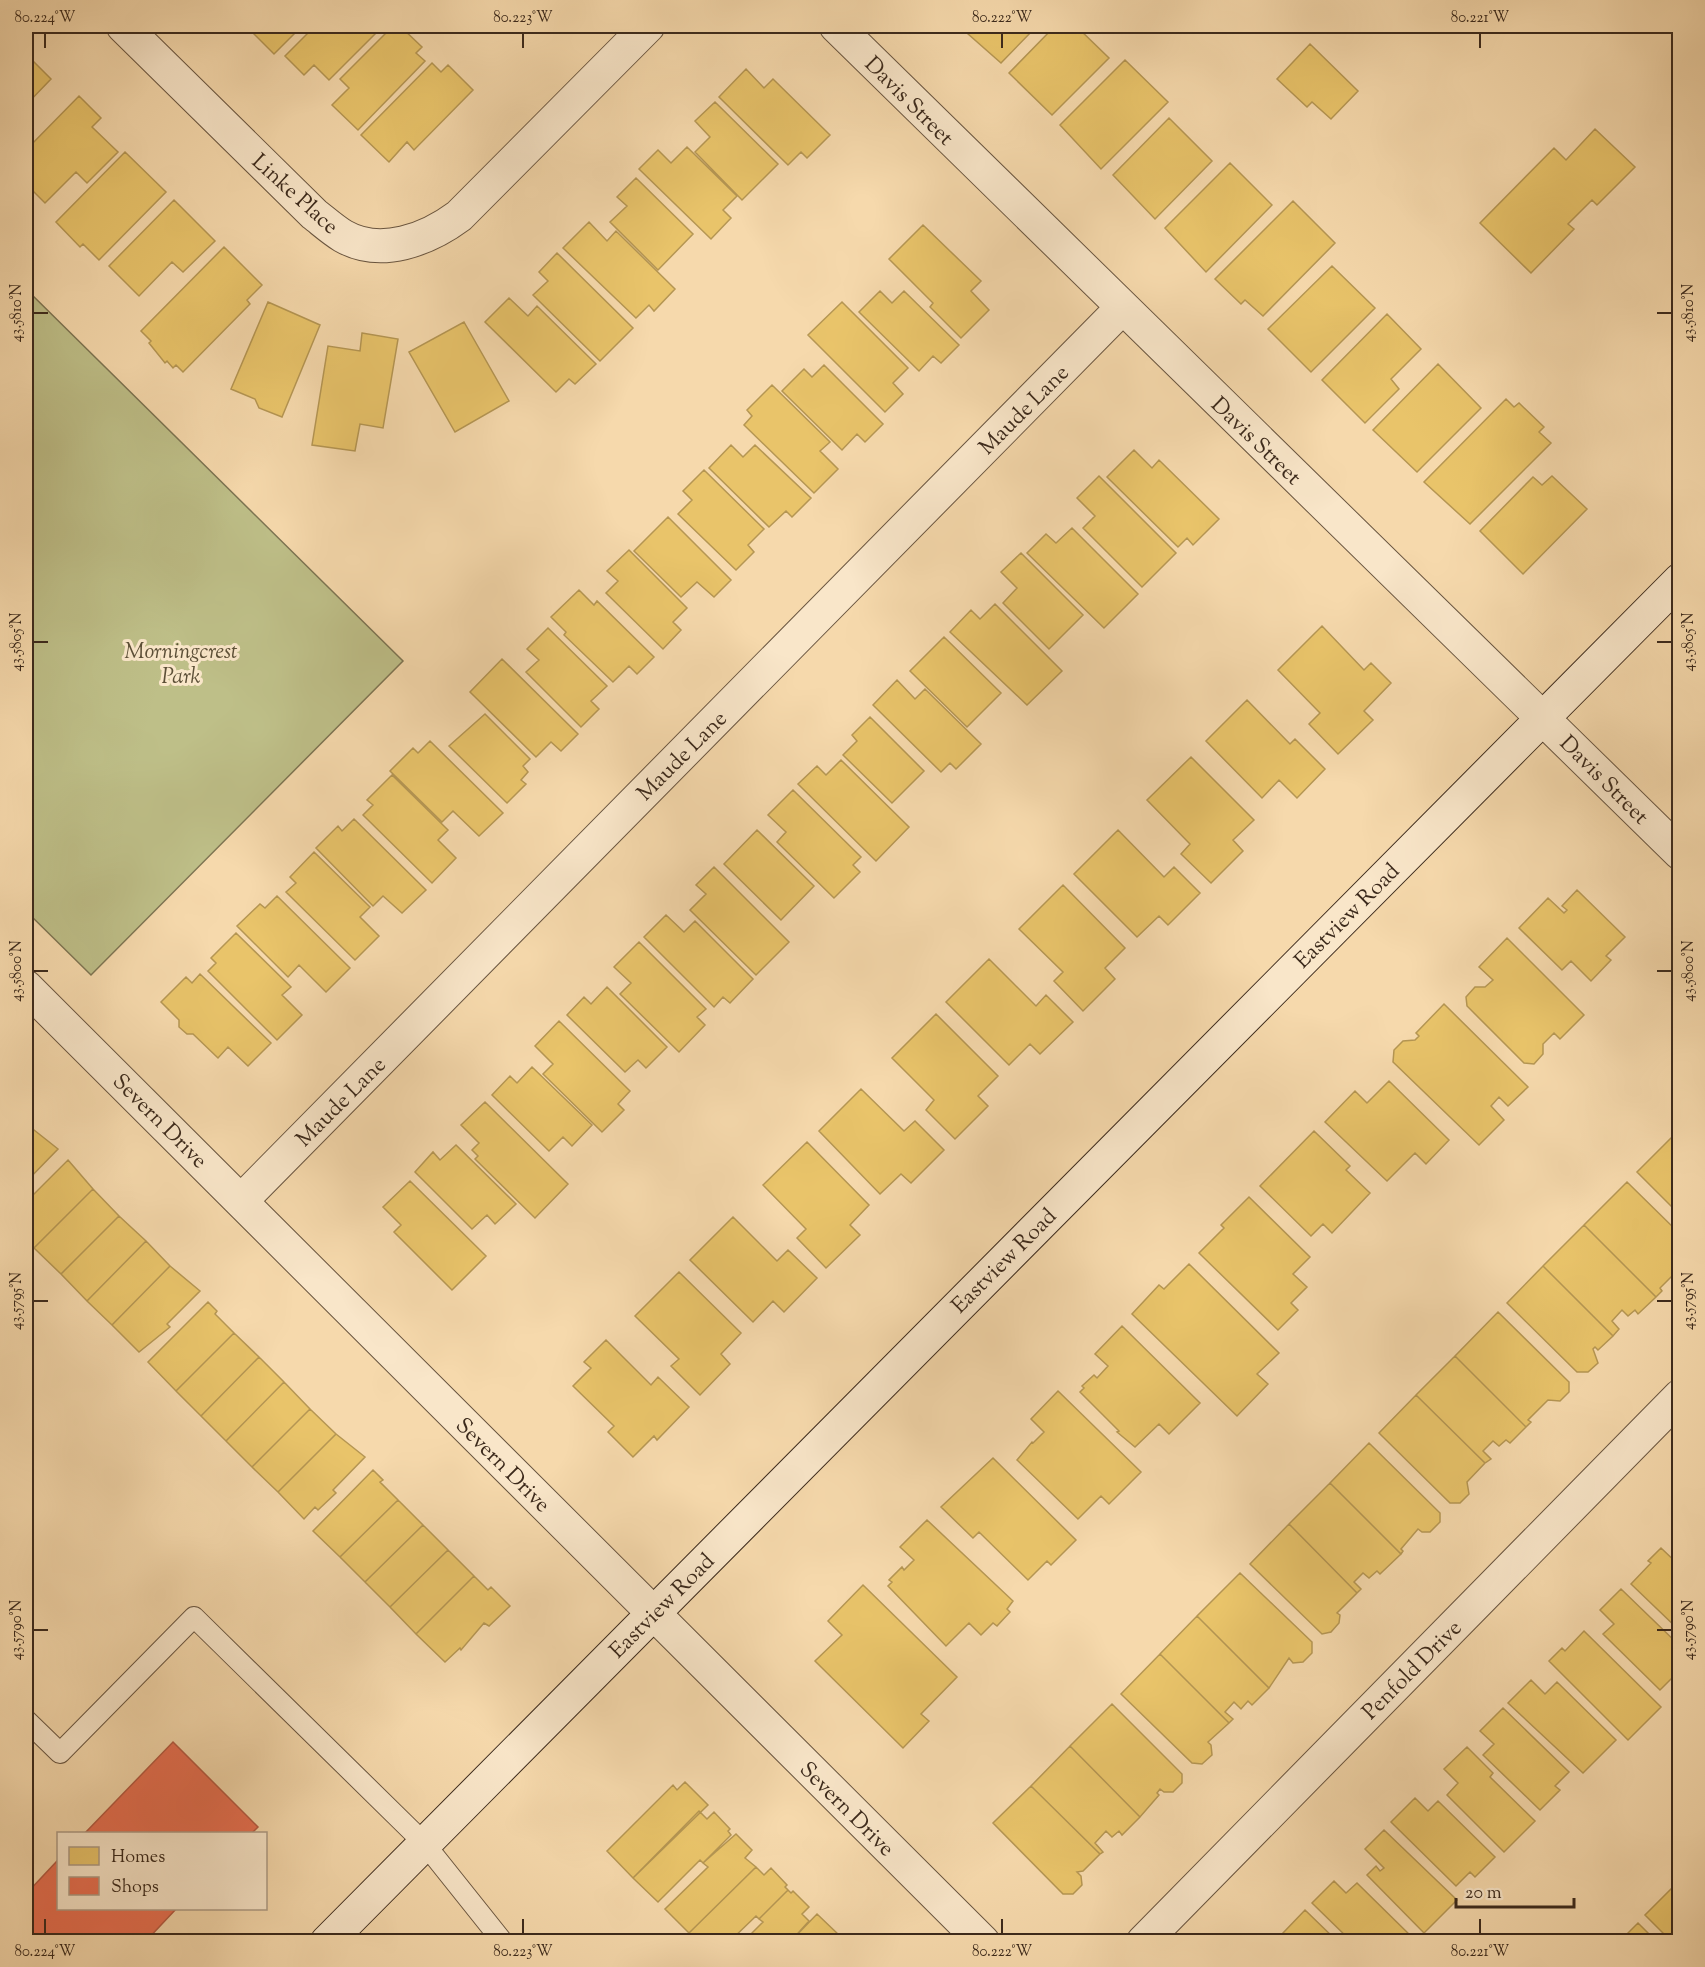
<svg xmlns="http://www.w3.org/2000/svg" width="1705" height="1967" viewBox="0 0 1705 1967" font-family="'Sorts Mill Goudy',serif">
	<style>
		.green { fill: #bebf88; stroke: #7d7452; stroke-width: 1.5 }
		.homes { fill: #e9c46a; stroke: #b59653; stroke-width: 1.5 }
		.shops { fill: #e76f51; stroke: #b45a41; stroke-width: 1.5 }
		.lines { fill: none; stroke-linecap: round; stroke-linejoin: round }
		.lane-casing { stroke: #6a5640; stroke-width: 22 }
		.street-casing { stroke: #6a5640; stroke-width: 35 }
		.secondary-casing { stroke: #3c2a1c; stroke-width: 35 }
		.lane { stroke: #f9e6c9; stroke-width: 20 }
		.street { stroke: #f9e6c9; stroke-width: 33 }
		.secondary { stroke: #f9e6c9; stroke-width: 33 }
		.ticks { fill: none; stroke: #3c2a1c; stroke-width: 2 }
		.labels { text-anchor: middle; stroke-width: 6; stroke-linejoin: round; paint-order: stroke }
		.street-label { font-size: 22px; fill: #3c2a1c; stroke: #f9e6c9 }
		.park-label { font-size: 22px; font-style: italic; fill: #5c4f37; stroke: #f9e6c9 }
		.neatline { fill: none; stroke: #3c2a1c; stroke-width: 2 }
		.ticks-label { font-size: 15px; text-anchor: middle; fill: #3c2a1c }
	</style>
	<rect width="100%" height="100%" fill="#f6d9ac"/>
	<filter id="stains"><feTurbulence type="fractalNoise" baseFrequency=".00333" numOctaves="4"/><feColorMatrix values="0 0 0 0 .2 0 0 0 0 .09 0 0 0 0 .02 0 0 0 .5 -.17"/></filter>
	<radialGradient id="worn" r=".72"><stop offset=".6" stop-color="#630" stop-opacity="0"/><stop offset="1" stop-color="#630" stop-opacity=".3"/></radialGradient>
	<!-- green -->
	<path class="green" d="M26 289 403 661 91 975 26 911Z"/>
	<!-- homes -->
	<path class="homes" d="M252 26H302L274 54 249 29Z
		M315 26H369L376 33 329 80 314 65 304 75 285 56Z
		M393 26H400L422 47 416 53 425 61 358 130 332 105 349 88 340 79Z
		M959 26H1029L1033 30 1001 63Z
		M1055 26H1076L1109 58 1052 115 1009 73Z
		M1310 44 1358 91 1331 119 1312 102 1307 107 1277 79Z
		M26 54 51 79 26 105Z
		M1125 60 1168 102 1101 169 1060 125Z
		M432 63 441 72 448 65 473 90 414 150 407 142 389 162 361 135Z
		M746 69 764 88 773 79 830 135 807 158 801 152 788 165 719 97Z
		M79 96 101 118 92 127 118 152 87 183 76 172 45 203 26 184V150Z
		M715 102 778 164 742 200 695 152 710 137 695 121Z
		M1169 118 1212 161 1155 219 1113 175Z
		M1595 129 1635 167 1597 205 1592 200 1568 224 1574 229 1531 273 1480 223 1554 148 1566 160Z
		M687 147 737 196 723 210 731 218 711 239 639 169 658 150 671 163Z
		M125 152 166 192 99 260 83 244 80 247 56 222Z
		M1230 163 1272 205 1206 272 1165 228Z
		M636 178 693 234 658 270 610 222 627 206 617 197Z
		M174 200 215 241 183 272 172 262 139 296 109 266Z
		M1293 201 1335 243 1263 316 1245 300 1241 304 1215 279Z
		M589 222 607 241 616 231 675 289 654 311 649 305 636 318 563 248Z
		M923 225 981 281 971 291 989 310 961 338 930 307 933 303 889 259Z
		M224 247 262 285 247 300 250 304 183 372 176 365 173 368 167 361 165 363 149 343 151 341 141 331Z
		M557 253 633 328 600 361 533 295 548 281 539 272Z
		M1332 266 1375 308 1311 372 1268 329Z
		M880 291 892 303 904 291 959 345 941 363 933 356 919 371 859 312Z
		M509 298 528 316 537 306 596 364 575 384 569 379 556 392 485 322Z
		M268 302 320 325 282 417 259 408 255 399 231 389Z
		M842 302 908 368 893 383 903 394 885 412 808 335Z
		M1387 314 1421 349 1391 379 1399 389 1365 423 1322 380Z
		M464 322 509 401 455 432 409 352Z
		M362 333 398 339 383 428 360 424 355 451 312 445 328 346 360 351Z
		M1438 364 1481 408 1417 472 1373 430Z
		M824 365 883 424 865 442 857 434 842 450 782 391 804 369 812 377Z
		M772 385 830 442 820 451 838 469 814 493 744 425 752 416 747 410Z
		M1506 399 1514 407 1519 403 1544 427 1539 432 1551 443 1470 524 1424 482Z
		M731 445 743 457 755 445 811 498 792 517 786 511 769 527 709 468Z
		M1134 450 1152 468 1159 460 1219 519 1193 545 1187 538 1178 547 1107 477Z
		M704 470 764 529 748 545 754 552 736 570 678 514 692 500 683 491Z
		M1099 476 1176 553 1142 587 1083 528 1095 516 1077 498Z
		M1552 476 1587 509 1523 574 1480 531 1533 477 1542 485Z
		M668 517 731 580 714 597 697 582 681 597 634 551Z
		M1072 528 1138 594 1104 628 1027 553 1046 534 1056 543Z
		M629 550 687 608 673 622 681 630 663 649 606 593 618 581 607 571Z
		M1021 553 1083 615 1049 649 1003 603 1017 588 1001 572Z
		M579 590 594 605 597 601 654 657 637 674 629 666 613 682 564 635 566 632 551 617Z
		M995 604 1062 671 1027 705 950 632 971 610 980 619Z
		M1322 626 1364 670 1371 663 1391 683 1364 711 1373 720 1338 754 1309 724 1320 713 1278 670Z
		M548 628 607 686 591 701 599 709 581 727 526 672 539 660 527 649Z
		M944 637 1001 693 967 727 910 671Z
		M502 659 578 734 561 751 551 742 536 757 470 692Z
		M897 680 915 699 925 689 981 744 956 769 950 763 941 772 873 705Z
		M1247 700 1290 744 1295 739 1325 769 1297 798 1279 780 1262 798 1206 741Z
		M485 714 530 759 523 766 528 772 521 780 526 784 507 803 449 746Z
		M870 717 924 771 892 803 843 755 857 741 852 735Z
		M430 741 503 813 479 836 453 811 442 822 390 771 413 748 418 753Z
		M1191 757 1254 820 1233 840 1243 851 1211 883 1181 854 1190 844 1147 800Z
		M841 760 909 827 876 861 798 784 817 766 826 775Z
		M392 775 448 830 438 840 456 858 432 883 363 815 373 805 367 800Z
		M793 790 861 857 853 865 860 872 834 898 777 842 786 832 768 815Z
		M354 819 426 890 402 913 383 896 373 906 316 848 338 826 342 831Z
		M757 830 814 886 781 920 724 864Z
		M1118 830 1164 877 1174 867 1200 893 1168 925 1159 916 1137 937 1074 874Z
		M314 852 370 907 360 917 379 936 355 960 286 892 296 883 290 877Z
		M714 867 789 942 756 975 690 910 706 894 696 885Z
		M1063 885 1125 948 1105 968 1115 979 1083 1011 1054 981 1063 972 1019 929Z
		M1577 890 1625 937 1606 956 1611 960 1591 981 1571 961 1562 970 1519 928 1548 898 1564 913 1567 910 1562 906Z
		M277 896 350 968 326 992 299 965 288 977 237 926 260 904 265 908Z
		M666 915 684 932 695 921 753 979 730 1003 723 997 714 1007 644 937Z
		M236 933 291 987 282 995 302 1015 277 1040 208 971 216 963 211 958Z
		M1507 938 1584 1015 1560 1039 1554 1033 1543 1044V1054L1534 1064 1524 1063 1467 1006 1466 997 1475 987H1485L1493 980 1479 967Z
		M639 942 706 1009 697 1017 705 1025 679 1052 620 994 631 983 614 967Z
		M989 959 1036 1006 1046 995 1073 1022 1040 1054 1030 1044 1009 1065 946 1002Z
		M200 974 271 1043 248 1066 228 1047 218 1058 193 1034H187L179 1027V1020L161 1002 186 977 192 983Z
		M607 987 667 1047 646 1068 638 1060 625 1072 567 1015 584 997 591 1004Z
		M1444 1004 1528 1087 1508 1106 1499 1097 1491 1106 1504 1120 1479 1145 1393 1062 1394 1050 1403 1041 1415 1040 1419 1036 1416 1033Z
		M936 1014 998 1076 978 1096 988 1106 955 1139 926 1110 934 1100 892 1058Z
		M559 1021 630 1091 618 1104 624 1110 602 1132 543 1074 553 1064 535 1046Z
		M532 1067 592 1125 572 1146 563 1137 549 1151 492 1095 510 1076 517 1083Z
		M1389 1081 1449 1140 1426 1164 1415 1153 1387 1181 1325 1122 1355 1091 1367 1103Z
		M861 1089 904 1131 915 1121 944 1150 911 1183 901 1174 880 1194 819 1131Z
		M485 1102 568 1184 535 1218 475 1159 478 1156 472 1150 479 1143 461 1125Z
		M29 1126 58 1149 26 1182V1129Z
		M1680 1129V1144L1672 1137Z
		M1314 1131 1350 1166 1346 1170 1370 1193 1332 1233 1323 1224 1311 1236 1260 1186Z
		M1672 1137 1680 1144V1215L1637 1172Z
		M807 1142 869 1205 850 1225 860 1235 826 1268 797 1238 806 1229 763 1185Z
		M456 1145 516 1204 495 1224 487 1215 472 1229 415 1172 433 1152 440 1160Z
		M68 1160 93 1189 34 1248 26 1239V1202Z
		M410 1181 486 1256 452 1290 394 1232 401 1225 383 1207Z
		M1627 1182 1680 1234V1270L1675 1268 1672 1270 1675 1273 1660 1288 1662 1291 1656 1297 1584 1225Z
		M93 1189 119 1216 61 1274 34 1248Z
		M1249 1197 1310 1257 1293 1274 1307 1287 1291 1303 1298 1310 1278 1330 1199 1253 1224 1228 1221 1225Z
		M119 1216 146 1241 87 1301 61 1274Z
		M733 1217 777 1261 788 1250 817 1278 784 1312 773 1301 753 1322 690 1260Z
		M1584 1225 1656 1297 1638 1314 1635 1310 1628 1316 1622 1310 1612 1321 1619 1329 1613 1336 1543 1266Z
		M146 1241 170 1266 112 1325 87 1301Z
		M1189 1264 1279 1353 1257 1374 1268 1384 1237 1416 1132 1314 1159 1285 1164 1289Z
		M170 1266 200 1291 167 1324 170 1327 139 1352 112 1325Z
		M1543 1266 1613 1336 1598 1350 1595 1347 1593 1349 1598 1363 1588 1372H1577L1507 1303Z
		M679 1272 741 1333 721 1354 730 1364 700 1395 671 1366 679 1359 635 1316Z
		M208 1302 217 1311 215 1314 234 1333 176 1391 148 1362Z
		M1498 1312 1569 1382V1392L1560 1401 1548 1400 1528 1420 1531 1422 1526 1427 1455 1356Z
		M1122 1326 1200 1403 1169 1434 1159 1424 1135 1447 1117 1432 1119 1431 1080 1392 1084 1388 1082 1386 1094 1375 1097 1378 1108 1366 1095 1354Z
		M234 1333 259 1357 201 1416 176 1391Z
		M606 1340 651 1385 658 1377 689 1407 657 1440 654 1436 633 1457 608 1432 614 1426 573 1386 591 1368 584 1362Z
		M1455 1356 1526 1427 1510 1443 1506 1440 1499 1446 1493 1441 1483 1451 1491 1459 1485 1463 1416 1395Z
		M259 1357 284 1382 226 1441 201 1416Z
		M284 1382 310 1409 252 1467 226 1441Z
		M1058 1391 1141 1472 1109 1504 1101 1496 1078 1519 1017 1460 1032 1442 1033 1443 1044 1432 1031 1419Z
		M1416 1395 1485 1463 1467 1482 1469 1494 1460 1503H1450L1379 1433Z
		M310 1409 336 1434 278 1492 252 1467Z
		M336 1434 365 1457 333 1490 336 1493 318 1510 315 1507 304 1519 278 1492Z
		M1369 1443 1440 1513V1522L1430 1532H1422L1418 1529 1401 1549 1403 1551 1401 1554 1330 1483Z
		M993 1458 1076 1540 1051 1565 1047 1561 1028 1580 979 1532 973 1538 941 1507Z
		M373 1470 383 1480 380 1482 398 1500 340 1557 313 1531Z
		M1330 1483 1401 1554 1380 1574 1377 1571 1369 1578 1363 1573 1354 1582 1361 1589 1357 1593 1289 1524Z
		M398 1500 423 1525 365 1582 340 1557Z
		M927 1520 1013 1601 1007 1609 1010 1612 997 1626 993 1623 981 1635 969 1623 946 1646 888 1586 892 1582 889 1580 902 1567 904 1570 914 1560 900 1547Z
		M1289 1524 1357 1593 1337 1613 1340 1615 1339 1623 1331 1632 1322 1634 1250 1564Z
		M423 1525 448 1550 390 1607 365 1582Z
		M1661 1548 1680 1566V1631L1631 1584 1651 1563 1648 1561Z
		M448 1550 474 1576 416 1634 390 1607Z
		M1240 1573 1312 1642V1653L1303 1662 1293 1663 1289 1658 1269 1688 1197 1616Z
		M474 1576 488 1590 491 1587 510 1606 489 1626 484 1623 461 1650 460 1648 445 1662 416 1634Z
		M863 1585 957 1677 921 1714 929 1721 903 1748 815 1661 842 1635 828 1621Z
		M1621 1589 1680 1646V1659L1673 1665 1679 1671 1660 1690 1603 1634 1614 1624 1600 1610Z
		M1197 1616 1269 1688 1252 1705 1248 1701 1241 1709 1234 1702 1225 1712 1233 1719 1229 1723 1160 1654Z
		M1584 1631 1661 1707 1628 1740 1549 1661 1562 1648 1565 1651Z
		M1160 1654 1229 1723 1208 1742 1211 1745 1212 1755 1202 1764 1192 1763 1121 1694Z
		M1531 1680 1545 1694 1557 1682 1616 1740 1583 1773 1508 1703Z
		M1112 1704 1182 1774V1783L1173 1792H1164L1160 1789 1157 1793 1159 1795 1140 1817 1070 1746Z
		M1503 1708 1569 1772 1555 1786 1560 1790 1540 1810 1483 1755 1494 1744 1480 1731Z
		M1070 1746 1140 1817 1122 1835 1119 1831 1112 1837 1106 1831 1095 1843 1103 1852 1100 1854 1031 1786Z
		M1467 1747 1493 1773 1490 1777 1535 1821 1504 1852 1447 1795 1458 1783 1444 1769Z
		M685 1782 708 1805 633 1878 607 1851 673 1785 677 1790Z
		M1031 1786 1100 1854 1083 1871 1077 1872 1081 1876 1082 1885 1073 1894H1063L993 1823Z
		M1415 1798 1428 1811 1438 1801 1495 1857 1475 1877 1470 1872 1456 1886 1391 1822Z
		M699 1811 707 1819 714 1812 730 1829 728 1831 731 1835 703 1863 700 1860 658 1902 633 1878Z
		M1384 1830 1457 1900 1424 1933 1367 1875 1376 1866 1380 1871 1384 1868 1365 1849Z
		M736 1834 752 1850 745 1858 756 1867 689 1933 665 1909 708 1867 703 1863Z
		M756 1867 764 1875 771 1868 787 1885 785 1887 788 1890 759 1919 756 1916 729 1942H697L689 1933Z
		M1334 1881 1346 1893 1357 1883 1417 1942H1352L1312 1903Z
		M1678 1882 1680 1942H1672L1645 1915Z
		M788 1890 791 1893 793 1891 809 1907 802 1914 809 1921 790 1942H743L763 1922 759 1919Z
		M1305 1910 1338 1942H1292L1283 1933Z
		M817 1914 839 1935 833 1942H790Z
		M1638 1923 1657 1942H1619Z"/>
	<!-- shops -->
	<path class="shops" d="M173 1742 258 1827 251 1834H84Z
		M58 1860V1908H177L145 1942H26V1894Z"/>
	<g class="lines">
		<defs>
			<path id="lane" d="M26 1720 60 1753 194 1617 424 1843 503 1942"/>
			<path id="street" d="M123 26 314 214C323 221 333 230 343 236 381 258 428 239 459 216L648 26
				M836 26C1115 303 1400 575 1680 853
				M26 987 983 1942
				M241 1201 1121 309
				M1143 1942 1680 1396"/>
			<path id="secondary" d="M327 1942 1680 580"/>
		</defs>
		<!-- lane casing -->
		<use href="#lane" class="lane-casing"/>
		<!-- street casing -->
		<use href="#street" class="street-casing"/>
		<!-- secondary casing -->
		<use href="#secondary" class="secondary-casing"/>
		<!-- lane -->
		<use href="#lane" class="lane"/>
		<!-- street -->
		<use href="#street" class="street"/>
		<!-- secondary -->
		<use href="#secondary" class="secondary"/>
	</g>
	<!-- ticks -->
	<path class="ticks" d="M45 33V48M523 33V48M1002 33V48M1480 33V48M33 313H48M1657 313H1672M33 642H48M1657 642H1672M33 971H48M1657 971H1672M33 1301H48M1657 1301H1672M33 1630H48M1657 1630H1672M45 1919V1934M523 1919V1934M1002 1919V1934M1480 1919V1934"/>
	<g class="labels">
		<!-- street labels -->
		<g class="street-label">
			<text transform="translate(910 100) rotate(45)" y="8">Davis Street</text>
			<text transform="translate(296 193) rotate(42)" y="8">Linke Place</text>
			<text transform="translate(1023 409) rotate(-45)" y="8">Maude Lane</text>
			<text transform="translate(1257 440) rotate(44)" y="8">Davis Street</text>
			<text transform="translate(681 755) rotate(-45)" y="8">Maude Lane</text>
			<text transform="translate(1605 779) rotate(45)" y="8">Davis Street</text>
			<text transform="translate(1346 915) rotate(-45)" y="8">Eastview Road</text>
			<text transform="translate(340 1101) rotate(-45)" y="8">Maude Lane</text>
			<text transform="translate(161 1120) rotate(45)" y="8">Severn Drive</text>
			<text transform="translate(1003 1260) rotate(-45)" y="8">Eastview Road</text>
			<text transform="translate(504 1464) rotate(45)" y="8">Severn Drive</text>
			<text transform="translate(661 1605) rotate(-45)" y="8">Eastview Road</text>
			<text transform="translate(1411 1669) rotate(-45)" y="8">Penfold Drive</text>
			<text transform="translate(848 1808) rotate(45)" y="8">Severn Drive</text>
		</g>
		<!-- park labels -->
		<g class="park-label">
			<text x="181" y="658">Morningcrest<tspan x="181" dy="25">Park</tspan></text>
		</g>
	</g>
	<!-- margin -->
	<rect width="1705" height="1967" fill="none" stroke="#f6d9ac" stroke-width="66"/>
	<!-- legend -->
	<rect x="57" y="1832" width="210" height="78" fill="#f9e6c9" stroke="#ad9b84" stroke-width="1.5"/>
	<rect x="69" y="1847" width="30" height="18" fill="#e9c46a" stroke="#ad9b84" stroke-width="1.5"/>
	<text x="111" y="1862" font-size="18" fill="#3c2a1c">Homes</text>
	<rect x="69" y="1877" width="30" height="18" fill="#e76f51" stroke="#ad9b84" stroke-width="1.5"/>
	<text x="111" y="1892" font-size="18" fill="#3c2a1c">Shops</text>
	<!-- scale -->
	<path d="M1456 1898v9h118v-9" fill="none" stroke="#3c2a1c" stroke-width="3"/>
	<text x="1465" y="1898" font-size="18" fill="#3c2a1c" stroke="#f9e6c9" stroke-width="4.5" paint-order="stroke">20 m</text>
	<rect x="33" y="33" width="1639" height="1901" class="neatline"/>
	<g class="ticks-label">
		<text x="45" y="22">80.224°W</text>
		<text x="523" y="22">80.223°W</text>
		<text x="1002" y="22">80.222°W</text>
		<text x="1480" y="22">80.221°W</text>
		<text transform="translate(16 313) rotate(-90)" y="5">43.5810°N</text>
		<text transform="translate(1688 313) rotate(-90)" y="5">43.5810°N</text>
		<text transform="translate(16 642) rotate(-90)" y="5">43.5805°N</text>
		<text transform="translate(1688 642) rotate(-90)" y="5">43.5805°N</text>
		<text transform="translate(16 971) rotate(-90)" y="5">43.5800°N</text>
		<text transform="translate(1688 971) rotate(-90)" y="5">43.5800°N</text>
		<text transform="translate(16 1301) rotate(-90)" y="5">43.5795°N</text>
		<text transform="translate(1688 1301) rotate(-90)" y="5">43.5795°N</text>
		<text transform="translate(16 1630) rotate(-90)" y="5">43.5790°N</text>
		<text transform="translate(1688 1630) rotate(-90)" y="5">43.5790°N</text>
		<text x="45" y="1956">80.224°W</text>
		<text x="523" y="1956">80.223°W</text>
		<text x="1002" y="1956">80.222°W</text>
		<text x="1480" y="1956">80.221°W</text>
	</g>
	<rect width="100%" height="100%" filter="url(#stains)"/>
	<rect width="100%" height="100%" fill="url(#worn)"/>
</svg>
